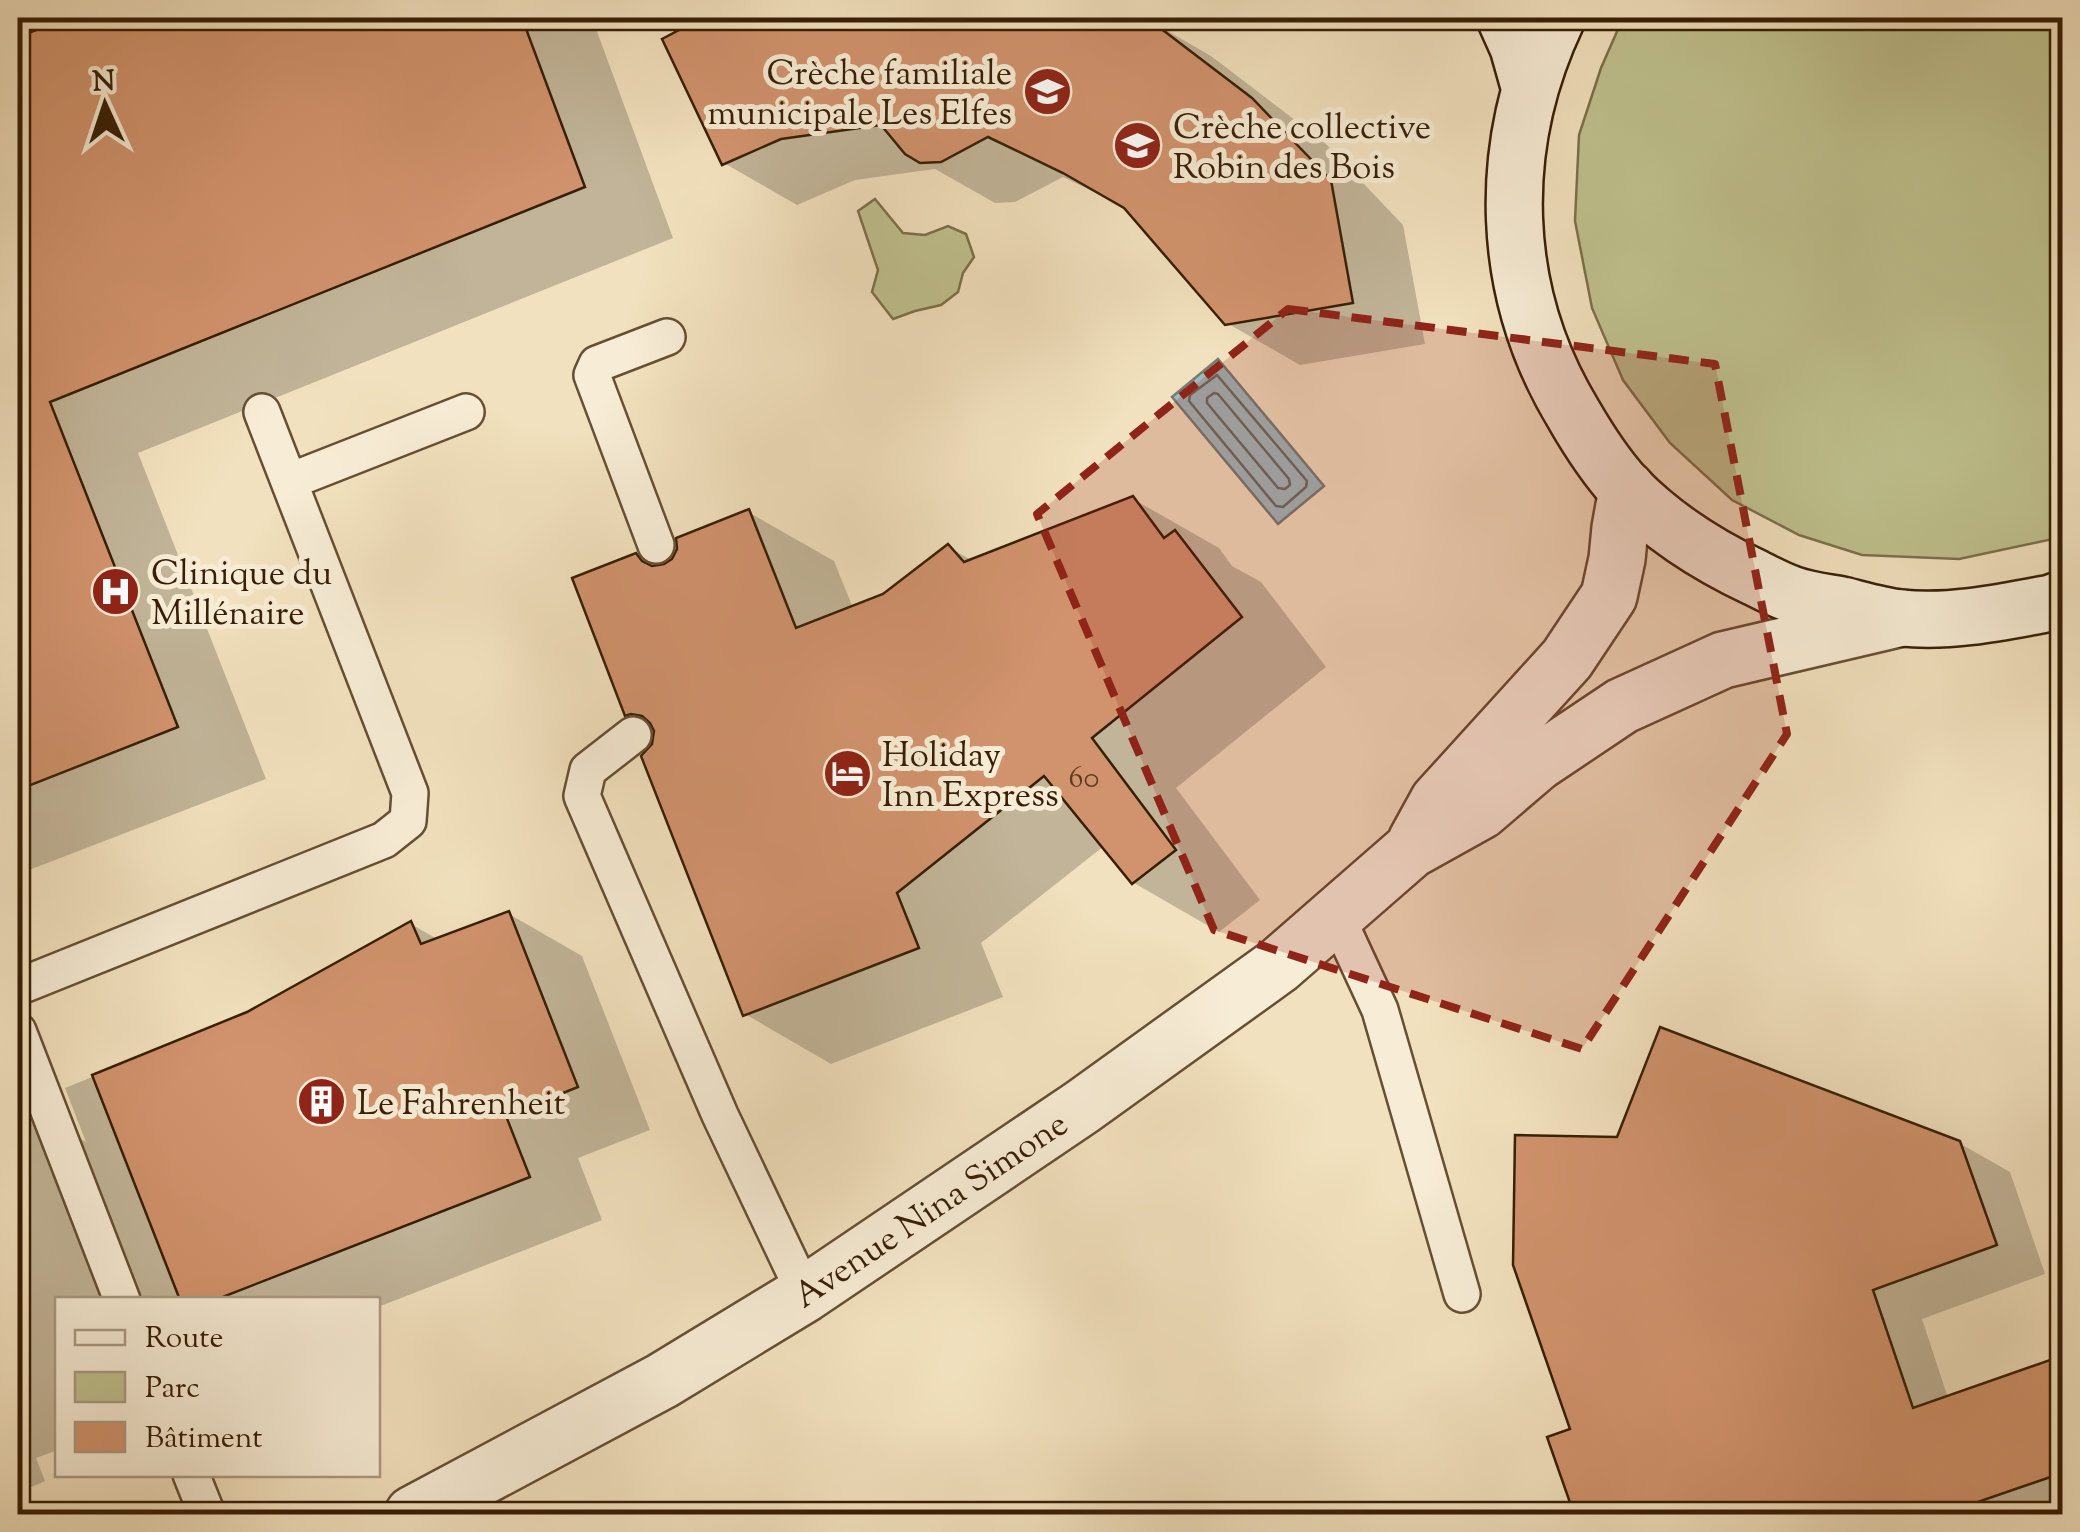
<svg xmlns="http://www.w3.org/2000/svg" width="2080" height="1532" viewBox="0 0 2080 1532" font-family="'Sorts Mill Goudy',serif">
	<style>
		.green { fill: #bfc18e; stroke: #7b704a; stroke-width: 2.5 }
		.water { fill: #9fbbbc; stroke: #757c73; stroke-width: 2.5 }
		.shadow { fill: #0003 }
		.lines { fill: none; stroke-linecap: round; stroke-linejoin: round }
		.shore { stroke: #6b6c60; stroke-width: 2.5 }
		.building { fill: #d1936d; stroke: #371e05; stroke-width: 2.5 }
		.service-casing { stroke: #664f33; stroke-width: 40 }
		.tertiary-casing { stroke: #664f33; stroke-width: 60 }
		.secondary-casing { stroke: #371e05; stroke-width: 60 }
		.service { stroke: #f7ecd5; stroke-width: 35 }
		.tertiary { stroke: #f7ecd5; stroke-width: 55 }
		.secondary { stroke: #f7ecd5; stroke-width: 55 }
		.marked { fill: #8f2418; fill-opacity: 0.2; stroke: #8f2418; stroke-width: 8; stroke-dasharray: 20 12; stroke-linejoin: round }
		.labels { text-anchor: middle; stroke-width: 10; stroke-linejoin: round; paint-order: stroke }
		.number-label { font-size: 30px; fill: #5e3b1f }
		.poi-label { font-size: 35px; fill: #371e05; stroke: #f7ecd5; text-anchor: start }
		.street-label { font-size: 35px; fill: #371e05; stroke: #f7ecd5 }
	</style>
	<rect width="100%" height="100%" fill="#f2e1be"/>
	<filter id="stains"><feTurbulence type="fractalNoise" baseFrequency=".002" numOctaves="4"/><feColorMatrix values="0 0 0 0 .2 0 0 0 0 .09 0 0 0 0 .02 0 0 0 .5 -.17"/></filter>
	<radialGradient id="worn" r=".72"><stop offset=".6" stop-color="#630" stop-opacity="0"/><stop offset="1" stop-color="#630" stop-opacity=".3"/></radialGradient>
	<!-- green -->
	<path class="green" d="M1626 18H2062V537L1959 559 1862 555 1799 535 1732 500 1670 443 1623 380 1592 308 1575 221 1579 135 1601 68 1619 27Z
		M875 199 903 233 925 235 948 226 966 234 974 257 963 273 958 292 941 305 915 311 893 319 872 292 878 270 858 211Z"/>
	<!-- water -->
	<path class="water" d="M1218 359 1324 486 1278 524 1172 397Z"/>
	<!-- shadow -->
	<path class="shadow" d="M18 18H592L673 238 138 453 266 779 29 870 18 864Z
		M687 18H1145L1211 56 1325 143 1403 225 1425 344 1300 365 1227 323 1127 208 1063 177 1015 202 995 203 935 169 855 180 797 205 724 163 691 26Z
		M1133 499 1219 548 1232 566 1261 582 1326 667 1176 788 1260 900 1219 932 1134 883 1104 846 981 943 1003 997 831 1064 745 1014 655 745 656 731 627 714 636 556 657 568 665 567 748 512 834 561 853 608 884 596 948 547 973 561Z
		M509 914 582 956 650 1130 578 1158 602 1220 378 1307V1300H58V1450L36 1458 45 1481 18 1493V1098L28 1104 30 1109 86 1142 65 1088 248 1014 411 924 439 940Z
		M1959 1143 2010 1172 2045 1274 1922 1319 1948 1398 2050 1362 2062 1370V1514H1577L1551 1438 1573 1430Z"/>
	<g class="lines">
		<!-- shore -->
		<path class="shore" d="M1217 375 1307 481 1306 487 1283 507 1276 506 1189 401 1190 395Z
			M1214 393 1218 394 1289 479 1290 485 1285 489 1278 488 1207 403V398Z"/>
	</g>
	<!-- building -->
	<path class="building" d="M67 18H522L585 187 50 402 178 727 18 790V37Z
		M702 18H1147L1252 98 1331 180 1353 303 1225 325 1124 208 1063 173 988 137 941 162 920 163 905 154 881 125 781 139 722 165 662 39Z
		M1133 496 1164 538 1175 530 1242 617 1092 738 1176 850 1132 884 1044 776 897 893 919 948 743 1016 641 756 652 744 654 731 650 723 642 716 631 714 625 716 572 578 636 553 642 561 652 566 664 564 672 559 677 549 676 538 749 509 796 628 883 594 948 544 964 562Z
		M509 911 578 1087 506 1116 530 1177 215 1300H180L92 1075 247 1012 411 921 421 944Z
		M1660 1027 1960 1141 1997 1245 1873 1290 1913 1408 2050 1360 2062 1395V1473L1943 1514H1574L1547 1437 1570 1429 1513 1265 1515 1135 1617 1137Z"/>
	<g class="lines">
		<defs>
			<path id="service" d="M290 481 466 412
				M656 545 592 375 597 364 667 337
				M633 735 588 770 582 796 720 1115 805 1294
				M1336 915 1380 1010 1462 1294
				M18 987 384 840 408 821 410 793 262 412
				M18 1031 122 1300
				M191 1474 207 1514"/>
			<path id="tertiary" d="M1416 841 1438 801 1567 659 1609 596 1617 559 1620 528 1627 489
				M413 1514 662 1381 805 1294 1082 1107 1278 966 1411 850 1481 811 1537 763 1622 706 1723 660 1902 618"/>
			<path id="secondary" d="M1505 18 1518 47 1529 86
				M1557 18C1496 147 1499 292 1574 415 1589 441 1606 467 1626 489 1663 527 1709 556 1756 578 1768 584 1779 590 1791 594 1807 600 1825 602 1842 605 1862 610 1882 616 1901 618 1952 623 2003 612 2051 603L2062 599"/>
		</defs>
		<!-- service casing -->
		<use href="#service" class="service-casing"/>
		<!-- tertiary casing -->
		<use href="#tertiary" class="tertiary-casing"/>
		<!-- secondary casing -->
		<use href="#secondary" class="secondary-casing"/>
		<!-- service -->
		<use href="#service" class="service"/>
		<!-- tertiary -->
		<use href="#tertiary" class="tertiary"/>
		<!-- secondary -->
		<use href="#secondary" class="secondary"/>
	</g>
	<!-- marked area -->
	<path class="marked" d="M1288 309 1715 364 1787 734 1582 1049 1214 930 1037 514Z"/>
	<!-- icons -->
	<defs>
		<symbol id="school-disc" viewBox="-11 -11 22 22"><circle r="9.5" fill="#8f2418" stroke="#f7ecd5"/><path d="M0-5L7-2L0 1L-7-2ZM-4 1L0 2.5L4 1V4Q0 6-4 4Z" fill="#fff"/></symbol>
		<symbol id="hospital-disc" viewBox="-11 -11 22 22"><circle r="9.5" fill="#8f2418" stroke="#f7ecd5"/><path d="M-5-5h3v3.5h4V-5h3V5h-3V1.5h-4V5h-3Z" fill="#fff"/></symbol>
		<symbol id="hotel-disc" viewBox="-11 -11 22 22"><circle r="9.5" fill="#8f2418" stroke="#f7ecd5"/><path d="M-6-4.5h1.5V1H6V5H4.5V3h-9V5H-6ZM-4 0a1.8 1.8 0 1 1 3.6 0ZM.5 0V-2.5h3Q6-2.5 6 0Z" fill="#fff"/></symbol>
		<symbol id="building-disc" viewBox="-11 -11 22 22"><circle r="9.5" fill="#8f2418" stroke="#f7ecd5"/><path d="M-4-6H4V6H1V3H-1V6H-4ZM-2.5-4.3h1.7v1.8h-1.7ZM.8-4.3h1.7v1.8H.8ZM-2.5-1h1.7V.8h-1.7ZM.8-1h1.7V.8H.8Z" fill="#fff"/></symbol>
	</defs>
	<g fill-rule="evenodd">
		<use href="#school-disc" x="1020" y="64" width="55" height="55"/>
		<use href="#school-disc" x="1110" y="118" width="55" height="55"/>
		<use href="#hospital-disc" x="88" y="564" width="55" height="55"/>
		<use href="#hotel-disc" x="820" y="746" width="55" height="55"/>
		<use href="#building-disc" x="294" y="1074" width="55" height="55"/>
	</g>
	<g class="labels">
		<!-- number labels -->
		<g class="number-label">
			<text x="1084" y="787">60</text>
		</g>
		<!-- poi labels -->
		<g class="poi-label">
			<text x="1012" y="84" text-anchor="end">Crèche familiale<tspan x="1012" dy="40">municipale Les Elfes</tspan></text>
			<text x="1173" y="138">Crèche collective<tspan x="1173" dy="40">Robin des Bois</tspan></text>
			<text x="151" y="584">Clinique du<tspan x="151" dy="40">Millénaire</tspan></text>
			<text x="882" y="766">Holiday<tspan x="882" dy="40">Inn Express</tspan></text>
			<text x="357" y="1114">Le Fahrenheit</text>
		</g>
		<!-- street labels -->
		<g class="street-label">
			<text transform="translate(930 1209) rotate(-34)" y="12">Avenue Nina Simone</text>
		</g>
	</g>
	<!-- margin -->
	<rect width="2080" height="1532" fill="none" stroke="#f2e1be" stroke-width="60"/>
	<rect x="20" y="20" width="2040" height="1492" fill="none" stroke="#371e05" stroke-width="5"/>
	<rect x="30" y="30" width="2020" height="1472" fill="none" stroke="#371e05" stroke-width="2.5"/>
	<!-- legend -->
	<rect x="55" y="1297" width="325" height="180" fill="#f7ecd5" stroke="#aa9a82" stroke-width="2.5"/>
	<rect x="75" y="1330" width="50" height="15" fill="#f7ecd5" stroke="#aa9a82" stroke-width="2.5"/>
	<text x="145" y="1347" font-size="30" fill="#371e05">Route</text>
	<rect x="75" y="1372" width="50" height="30" fill="#bfc18e" stroke="#aa9a82" stroke-width="2.5"/>
	<text x="145" y="1397" font-size="30" fill="#371e05">Parc</text>
	<rect x="75" y="1422" width="50" height="30" fill="#d1936d" stroke="#aa9a82" stroke-width="2.5"/>
	<text x="145" y="1447" font-size="30" fill="#371e05">Bâtiment</text>
	<!-- north arrow -->
	<g transform="translate(105 105) rotate(357)" stroke="#f7ecd5" stroke-width="8" paint-order="stroke">
	<path d="M0-8L18 38L0 25L-18 38Z" fill="#371e05"/>
	<text y="-15" font-size="28" font-weight="bold" text-anchor="middle" fill="#371e05">N</text>
	</g>
	<rect width="100%" height="100%" filter="url(#stains)"/>
	<rect width="100%" height="100%" fill="url(#worn)"/>
</svg>
